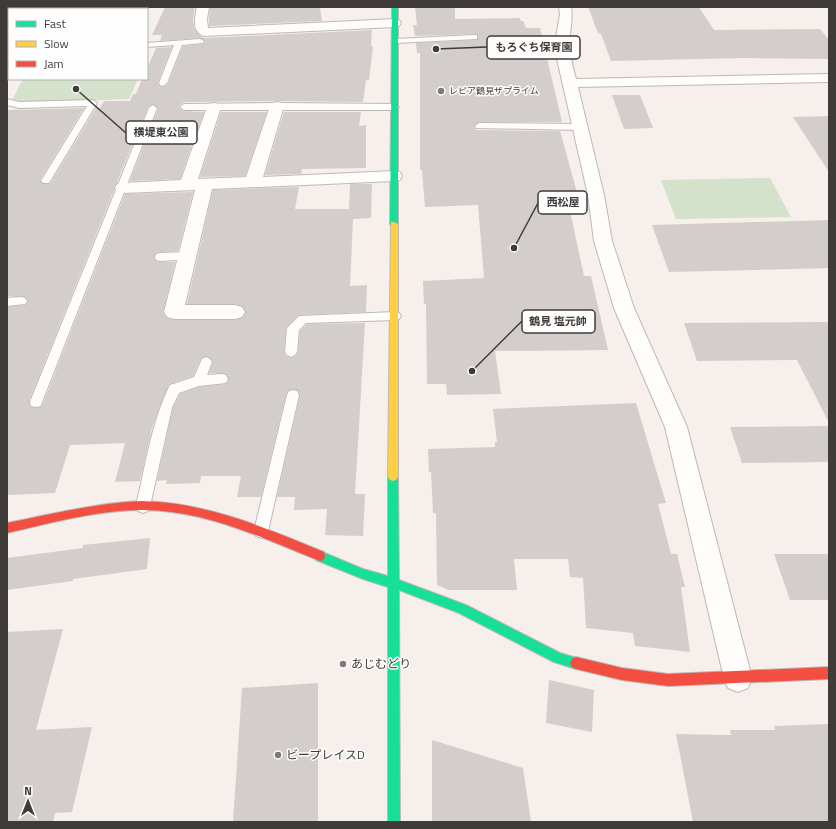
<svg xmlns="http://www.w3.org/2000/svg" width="836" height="829" viewBox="0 0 836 829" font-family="'Titillium Web','Noto Sans JP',sans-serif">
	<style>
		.green { fill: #d4e1cb }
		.building { fill: #d3cecb }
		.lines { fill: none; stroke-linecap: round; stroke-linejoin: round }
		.lane-casing { stroke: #beb9b6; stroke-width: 2 }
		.street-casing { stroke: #beb9b6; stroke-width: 2 }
		.fast-casing { stroke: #beb9b6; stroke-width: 2 }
		.slow-casing { stroke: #beb9b6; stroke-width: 2 }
		.jam-casing { stroke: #beb9b6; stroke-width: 2 }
		.lane { fill: #fefdfc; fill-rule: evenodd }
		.street { fill: #fefdfc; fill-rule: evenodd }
		.fast { fill: #16e098; fill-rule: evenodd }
		.slow { fill: #ffcf43; fill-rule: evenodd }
		.jam { fill: #f24e42; fill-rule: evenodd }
		.poi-dot { fill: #7f7a77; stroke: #fefefe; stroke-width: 1.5 }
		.labels { text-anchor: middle; stroke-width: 3; stroke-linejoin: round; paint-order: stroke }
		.far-poi-label { font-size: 9px; fill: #3f3b38; stroke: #fefefe; text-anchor: start }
		.near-poi-label { font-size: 12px; fill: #3f3b38; stroke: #fefefe; text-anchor: start }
		.leader { fill: none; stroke: #3f3b38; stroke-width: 1.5 }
		.callout-dot { fill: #3f3b38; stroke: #fefefe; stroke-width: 1.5 }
		.callout { fill: #fefefe; stroke: #3f3b38; stroke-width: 1.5 }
		.callout-label { font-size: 11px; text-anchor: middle; font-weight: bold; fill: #3f3b38 }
	</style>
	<rect width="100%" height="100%" fill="#f6efeb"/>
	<!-- green -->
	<path class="green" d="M23 79H138L129 99 24 103 12 100Z
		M770 178 791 217 676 219 661 180Z"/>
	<!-- building -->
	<path class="building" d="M165 7H195L193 20 194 28 200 35 205 38 372 30 371 46H373L369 80H366L363 102 277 101 184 102 178 107 183 111 204 112 180 179 130 181 158 109 153 104 148 107 117 182 114 187V190L29 401 30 406 36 408 42 406 125 194 193 192 178 251 160 252 156 253 154 257 155 260 160 262H175L163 313 167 318 174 320H235L242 318 246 313 242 306 235 304H187L213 190 299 187 295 209H349L350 184H372L371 218 353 219 350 286 367 285 366 312 298 315 286 328 284 352 286 356 290 358 296 356 298 352 300 331 307 324 365 323 355 494H365L363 536 325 535 327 509 294 510 295 497H277L300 395 297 390H289L286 395 261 497H237L241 476H201L200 483 166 484 167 480 157 481 173 408 180 394 199 387 226 384 229 380 226 374 209 373 213 361 207 356 201 358 193 376 169 384 152 428 140 481 115 482 125 443 70 445 55 493 7 495V307L25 305 28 302 25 297 7 296V110L84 108 40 180 43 184H50L96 108H100L104 101H130L133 94H136L142 79H147V69L156 48 172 47 158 82 159 86 163 87 168 84 183 46 204 44 205 41 200 38 160 41 162 35H152Z
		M210 7H320L322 21 209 26V19Z
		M415 7H455V19L519 18 521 21H523L526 28H540L562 122H479L474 127 476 130 560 131 578 196 567 197 584 276H591L608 350 495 351 501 394 447 395 446 384H427L426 304H424L423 281 484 278 478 205 425 207 422 170H420V53H417L416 43 477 40 478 35 474 34 415 36 413 25H417Z
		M588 7H699L714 30 820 29 829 40V59L743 58 611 61 601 34 598 33Z
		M612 95H640L653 128 624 129Z
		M221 112H267L245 176 200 177Z
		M284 112H361L359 126 366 125V168L302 169 301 174 265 175Z
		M829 116V172L793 117Z
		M829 220V268L669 272 652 225Z
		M829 322V423L797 360 697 361 684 323Z
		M636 403 666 503 658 504 671 554H677L685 587H681L690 652 635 646 633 633 586 628 583 578 570 577 568 559H514L517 590H448L437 585 436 513H433L431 472H429L428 449 495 447V442H497L493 409Z
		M829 426V462L742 463 730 427Z
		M150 538 147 569 73 579V581L7 590V558L83 548V545Z
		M774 554H829V600H790Z
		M63 629 36 730 92 727 72 812 55 813 53 822H7V632Z
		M549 680 594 690 592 732 546 723Z
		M318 683V822H233L242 688Z
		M829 724V822H693L676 734 731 735 730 730H775L774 726Z
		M432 740 523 768 531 822H432Z"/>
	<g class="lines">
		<defs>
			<path id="lane" d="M474 35H477V39L395 43 391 41 395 39Z
				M200 39 204 41 203 43 182 45 167 83 163 86 160 85 159 83 174 45 147 47V43Z
				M7 44H9V48H7Z
				M7 99 19 102 93 100 97 103 49 183H43L41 181 87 106 19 108 7 105Z
				M277 103 395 104 399 107 395 110H184L180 107 184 104Z
				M153 105 157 108 42 402 41 406 36 407 31 406 30 402 149 108Z
				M479 123 580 124 584 127 580 130 476 128 475 126Z
				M188 252 192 253 193 256 192 259 160 261 156 260 155 257 156 254 160 253Z
				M21 297 25 298 27 301 25 304 7 306V298Z
				M395 312 399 313 401 316 399 319 395 320 306 323 299 330 297 352 295 355 291 357 287 355 285 352 287 328 299 316Z
				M206 357 210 359 212 362 207 375 222 374 226 375 228 379 226 383 199 386 179 393 172 408 150 506 148 511 143 513 138 511 136 506C145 468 152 420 170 385L194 377 202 359Z
				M293 390 297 391 299 395 268 531 266 536 261 538 256 536 254 531 287 395 289 391Z"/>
			<path id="street" d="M197 7H209L207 19 208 28 395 19 399 20 401 23 399 26 395 27 205 36C191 32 195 18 197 7Z
				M559 7H571C573 18 570 28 570 38 569 52 572 65 576 79L829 74V82L578 87 604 195 612 241 634 308 687 427 752 678 748 688 738 692 728 688 724 678 665 427 614 308 594 241 588 195 557 59 556 38 560 14Z
				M277 102 282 103 284 106 263 177 394 171 400 172 402 176 400 180 394 181 212 189 185 305H235L242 307 245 312 242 317 235 319H174L167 317 164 312 195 190 123 193 117 192 115 188 117 184 123 183 181 180 207 107 209 104 214 103 219 104 221 107 198 179 246 177 270 106 272 103Z"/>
			<path id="fast" d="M392 7H398V224L394 226 390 224Z
				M393 473 396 474 398 477 399 580 466 605 560 653 580 659 582 663 580 667 576 669 554 662 459 613 399 590 400 822H388V587L363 579 316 560 315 556 316 552 320 551 363 569 388 576V477L390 474Z"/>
			<path id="slow" d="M391 222H394L398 224V477L396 480 393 481 390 480 388 477Z"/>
			<path id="jam" d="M142 501C208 503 263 527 324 552L325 556 324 560 320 561C262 538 206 510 142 510 97 510 51 523 7 533V523C52 514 96 503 142 501Z
				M576 657 622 668 668 674 829 667V679L668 686 622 680 576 669 572 667 570 663 572 659Z"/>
		</defs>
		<!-- lane casing -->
		<use href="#lane" class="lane-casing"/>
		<!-- street casing -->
		<use href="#street" class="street-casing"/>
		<!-- fast casing -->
		<use href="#fast" class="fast-casing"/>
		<!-- slow casing -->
		<use href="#slow" class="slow-casing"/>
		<!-- jam casing -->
		<use href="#jam" class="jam-casing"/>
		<!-- lane -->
		<use href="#lane" class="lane"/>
		<!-- street -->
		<use href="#street" class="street"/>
		<!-- fast -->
		<use href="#fast" class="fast"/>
		<!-- slow -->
		<use href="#slow" class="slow"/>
		<!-- jam -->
		<use href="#jam" class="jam"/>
	</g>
	<!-- markers -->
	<g class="poi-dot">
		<circle cx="441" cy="91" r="4"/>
		<circle cx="343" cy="664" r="4"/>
		<circle cx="278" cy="755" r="4"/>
	</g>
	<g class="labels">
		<!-- far-poi labels -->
		<g class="far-poi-label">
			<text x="449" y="94">レピア鶴見ザプライム</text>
		</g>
		<!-- near-poi labels -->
		<g class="near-poi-label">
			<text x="351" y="668">あじむどり</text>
			<text x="286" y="759">ビープレイスD</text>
		</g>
	</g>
	<!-- callouts -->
	<path class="leader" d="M436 49L487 47M76 89L126 133M514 248L538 203M472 371L522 321"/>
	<g class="callout-dot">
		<circle cx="436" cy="49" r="4"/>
		<circle cx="76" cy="89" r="4"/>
		<circle cx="514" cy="248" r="4"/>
		<circle cx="472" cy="371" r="4"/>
	</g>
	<g class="callout">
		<rect x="487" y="36" width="93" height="23" rx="4"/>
		<rect x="126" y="121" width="71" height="23" rx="4"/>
		<rect x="538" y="191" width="49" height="23" rx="4"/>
		<rect x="522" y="310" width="73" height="23" rx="4"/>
	</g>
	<g class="callout-label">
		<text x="534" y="51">もろぐち保育園</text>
		<text x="161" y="136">横堤東公園</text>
		<text x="563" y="206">西松屋</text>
		<text x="558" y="325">鶴見 塩元帥</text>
	</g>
	<!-- border -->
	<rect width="836" height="829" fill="none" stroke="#3f3b38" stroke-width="16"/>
	<!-- legend -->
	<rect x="8" y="8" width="140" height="72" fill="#fefefe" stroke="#b2b0af"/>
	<rect x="16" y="21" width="20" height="6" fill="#16e098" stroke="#b2b0af"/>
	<text x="44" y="28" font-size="12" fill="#3f3b38">Fast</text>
	<rect x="16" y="41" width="20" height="6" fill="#ffcf43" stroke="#b2b0af"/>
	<text x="44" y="48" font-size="12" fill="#3f3b38">Slow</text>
	<rect x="16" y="61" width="20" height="6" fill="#f24e42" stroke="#b2b0af"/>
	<text x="44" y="68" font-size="12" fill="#3f3b38">Jam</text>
	<!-- north arrow -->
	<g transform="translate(28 801)" stroke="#fefefe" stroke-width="3" paint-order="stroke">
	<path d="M0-3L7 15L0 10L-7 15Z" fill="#3f3b38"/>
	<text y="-6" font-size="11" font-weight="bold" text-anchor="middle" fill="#3f3b38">N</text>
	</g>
</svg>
